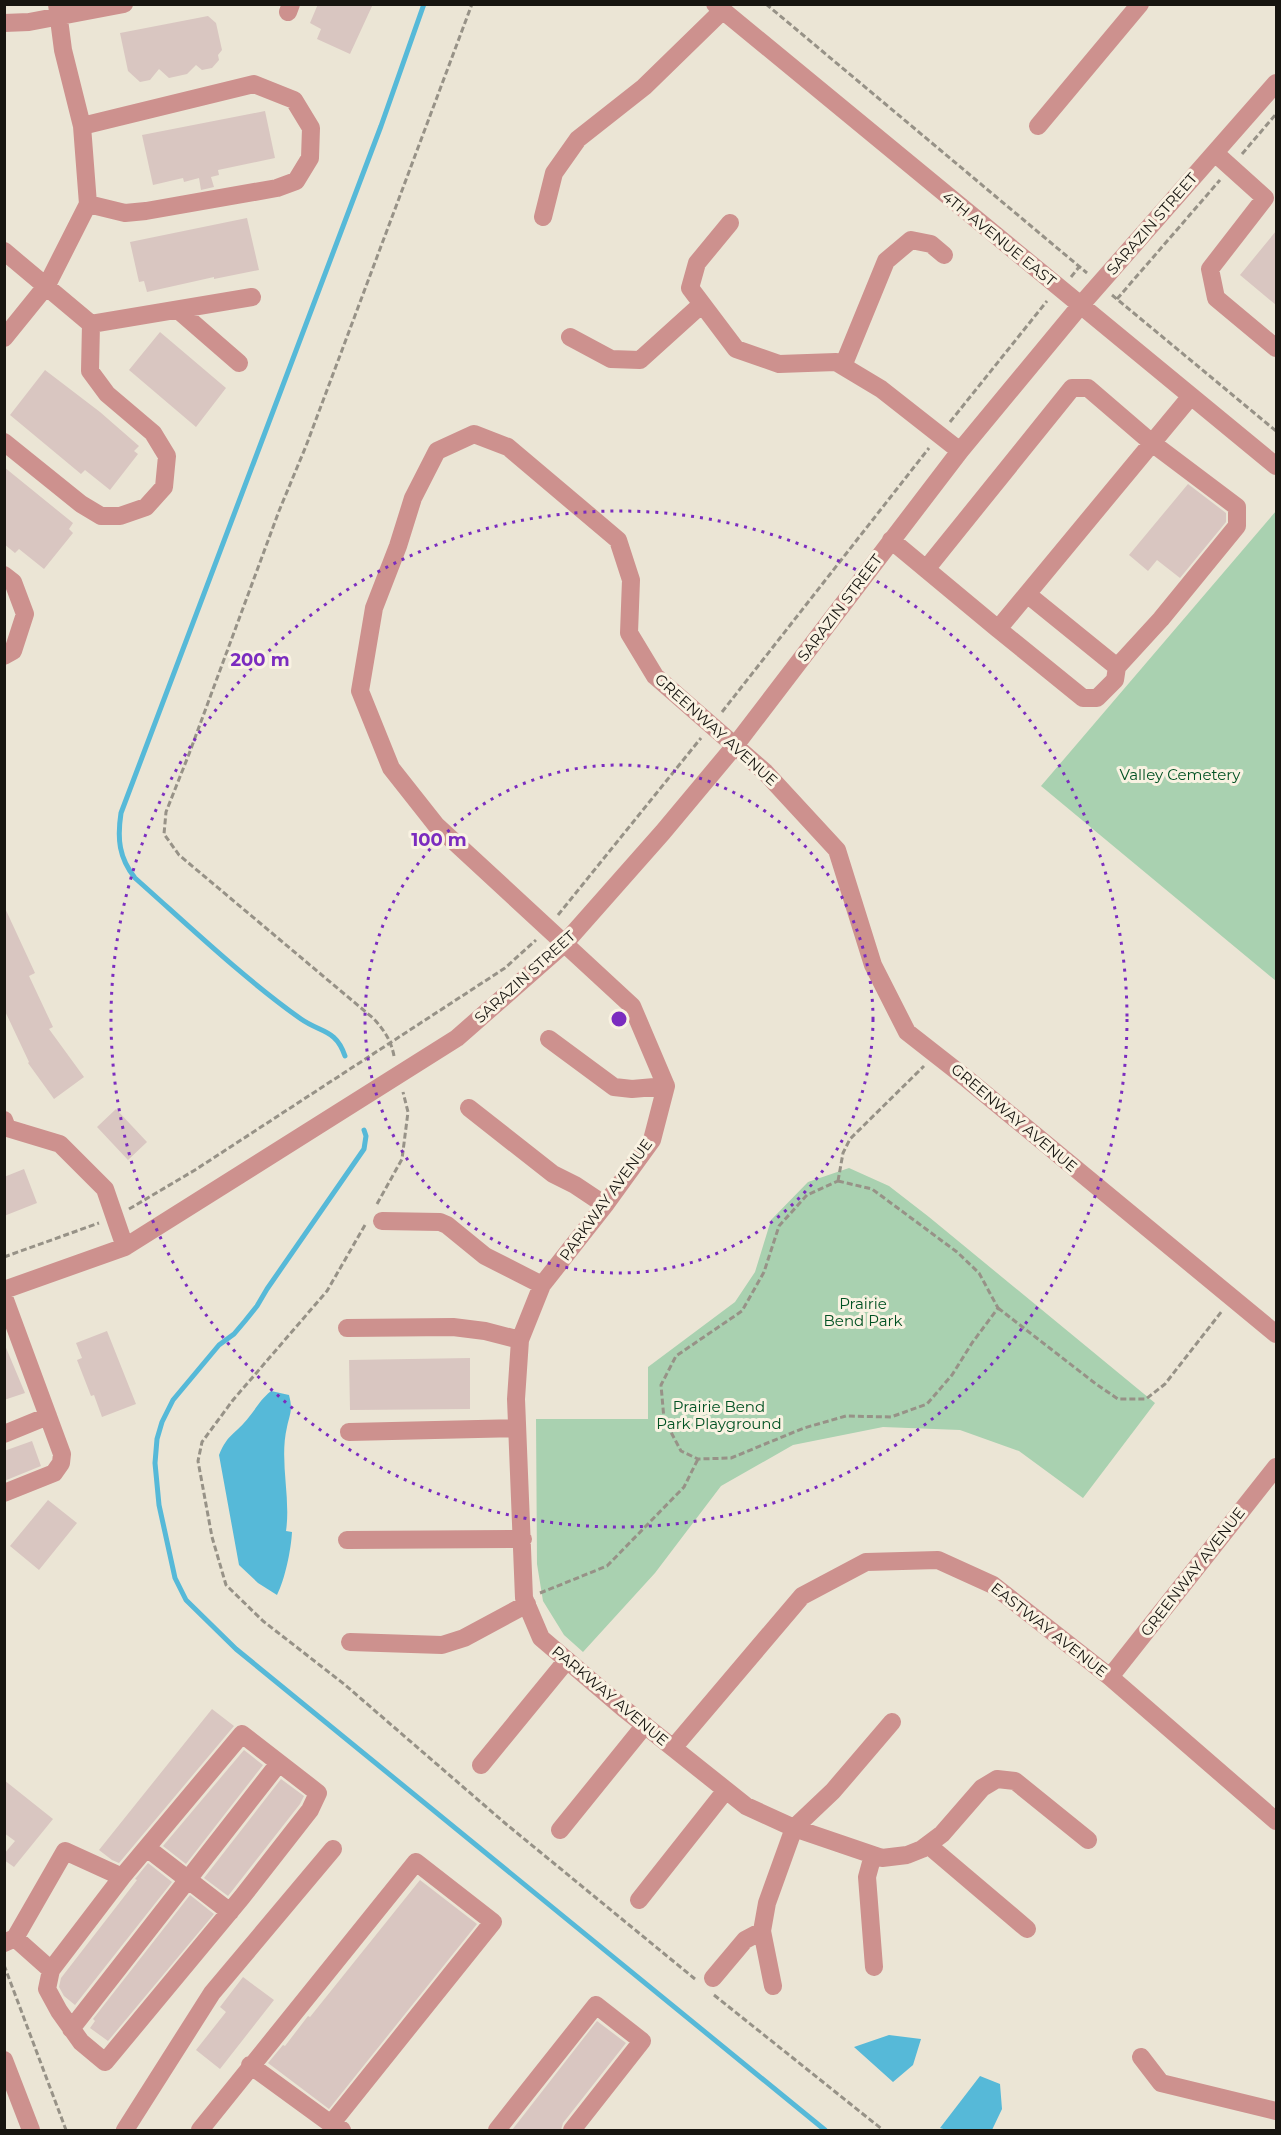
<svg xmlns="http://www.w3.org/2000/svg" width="1281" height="2135" viewBox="0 0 1281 2135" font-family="Montserrat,sans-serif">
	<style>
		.green { fill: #a9d1b0 }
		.water { fill: #56b9d8 }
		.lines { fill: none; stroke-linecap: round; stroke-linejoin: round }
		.stream { stroke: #56b9d8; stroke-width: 5 }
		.building { fill: #d9c6c1 }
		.path { stroke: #979287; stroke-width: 3; stroke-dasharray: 6 3; stroke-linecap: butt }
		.minor { stroke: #cd918e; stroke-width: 18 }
		.ring { fill: none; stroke: #7b2cbf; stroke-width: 3; stroke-dasharray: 3 6 }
		.labels { text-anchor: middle; stroke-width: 6; stroke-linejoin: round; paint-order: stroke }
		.street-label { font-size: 15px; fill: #171510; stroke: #f9f2e2 }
		.park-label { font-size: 15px; fill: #005122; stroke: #f9f2e2 }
		.centre { fill: #7b2cbf; stroke: #f9f2e2; stroke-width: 3 }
		.ring-label { font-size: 18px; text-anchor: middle; font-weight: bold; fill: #7b2cbf; stroke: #f9f2e2; stroke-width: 6; stroke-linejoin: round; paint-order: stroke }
	</style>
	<rect width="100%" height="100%" fill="#ebe5d5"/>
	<!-- green -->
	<path class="green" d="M1276 511V981L1041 786Z
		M849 1168 889 1186 929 1217 1155 1403 1083 1498 1019 1451 960 1430 883 1427 793 1445 721 1486 655 1573 583 1652 564 1635 543 1601 537 1564 536 1419H648V1367L735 1302 755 1272 771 1220 808 1182Z"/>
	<!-- water -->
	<path class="water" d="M271 1391 289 1395C293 1410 290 1413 287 1427 279 1461 291 1497 286 1531L292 1532C291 1550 285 1579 277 1595L258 1583 239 1565 219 1455C228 1433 236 1434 249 1417 257 1407 261 1399 271 1391Z
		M889 2035 921 2039 913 2065 893 2082 854 2047Z
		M980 2076 1000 2084 1002 2109 992 2130H947L940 2128Z"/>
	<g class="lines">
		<!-- stream -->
		<path class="stream" d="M345 1056C336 1029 321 1033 301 1019 242 977 189 926 135 878 119 858 117 839 121 813L381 126 424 4
			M364 1130 366 1136 364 1149 267 1289 257 1306 245 1321 234 1334 219 1345 173 1400 162 1422 157 1439 155 1463 159 1505 175 1578 186 1600 236 1649 825 2130"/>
	</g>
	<!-- building -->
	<path class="building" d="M318 4H373L350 54 317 39 321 29 310 23Z
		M208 16 216 23 222 50 218 55 219 60 212 68 202 70 196 65 187 74 169 78 159 69 150 80 140 82 128 71 120 33Z
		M265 111 275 158 218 170 219 175 211 177 214 187 201 190 199 178 184 182 183 178 153 185 142 135Z
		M247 218 259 270 214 279V277L147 292 144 281 139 282 130 242Z
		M1276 231V305L1240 275Z
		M160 332 226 388 196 427 129 370Z
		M45 370 100 412 139 446 134 451 138 454 110 490 85 470 81 474 10 415Z
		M4 467 73 523 69 529 73 533 44 569 19 549 15 553 4 544Z
		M1188 484 1226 513V522L1180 578 1157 560 1148 571 1129 555Z
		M4 906 35 973 29 976 53 1027 49 1029 84 1077 54 1099 28 1063 29 1062 4 1009Z
		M116 1109 147 1142 128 1160 97 1127Z
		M24 1169 37 1203 4 1216V1177Z
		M107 1331 136 1404 102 1417 94 1395 91 1396 77 1360 82 1358 76 1343Z
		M4 1343 25 1393 4 1400Z
		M470 1358V1409L350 1410 349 1360Z
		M32 1441 41 1466 4 1481V1451Z
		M48 1500 77 1523 39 1570 10 1546Z
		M212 1709 234 1726 119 1863 112 1860 99 1850Z
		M244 1750 263 1765 186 1864 163 1846Z
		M281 1779 304 1796 300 1804 228 1896 204 1878Z
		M4 1780 53 1819 14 1867 4 1860V1854L15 1841 4 1833Z
		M148 1863 172 1882 75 2005 64 1996 59 1987 61 1978 137 1880 135 1879Z
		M420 1880 477 1924 329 2109 268 2063 283 2045 285 2046 308 2016 310 2017Z
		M190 1895 214 1914 108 2041 90 2028 95 2021 93 2019Z
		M243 1977 274 2000 220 2069 196 2050 226 2012 220 2007Z
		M597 2021 626 2043 563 2123 561 2130H512Z"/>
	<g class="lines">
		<!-- path -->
		<path class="path" d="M766 4 1087 273
			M1242 154 1276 114
			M1071 277 1079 267
			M1112 295 1276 431
			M1117 299 1220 180
			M950 422 1047 301
			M722 712 929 448
			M558 915 701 738
			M394 1056C391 1040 384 1030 373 1018L179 855 164 834 166 812 189 754 279 511 306 446 472 4
			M838 1181 872 1189 957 1252 979 1273 998 1308 972 1343 952 1375 927 1404 891 1417 846 1416 804 1428 731 1458 698 1459 681 1451 664 1419 661 1385 676 1356 742 1311 764 1272 779 1226 807 1195Z
			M838 1181 843 1153 850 1139 924 1066
			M377 1204 402 1159 408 1112 403 1092
			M129 1209 195 1170 505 968 536 940
			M365 1225 327 1291 233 1400 202 1442 198 1461 212 1537 226 1585 263 1621 344 1684 506 1824 695 1979
			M4 1257 99 1223
			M998 1308 1096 1384 1118 1399H1146L1165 1384 1222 1311
			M540 1593 607 1566 684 1487 698 1459
			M4 1965 66 2130
			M714 1995 883 2130"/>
		<!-- minor -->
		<path class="minor" d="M715 4 1276 466
			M288 12 291 4
			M4 23 29 22 124 4
			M82 126 254 84 294 100 311 128 310 158 296 181 277 188 146 211 125 213 88 204
			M1038 126 1140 4
			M1215 153 1265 198 1210 269 1216 298 1276 348
			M543 217 554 173 578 139 644 87 722 11
			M730 223 697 263 690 288 736 349 779 364 836 362 881 389 960 451
			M4 251 91 324 90 371 107 394 153 433 167 456 164 487 146 507 120 516H101L81 504 4 442
			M178 310 239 363
			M91 324 252 297
			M570 337 611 359 640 360 702 304
			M4 338 47 285 88 204 82 126 63 50 57 4
			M843 366 886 261 911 240 931 244 944 255
			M891 540 998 629 1191 396
			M927 568 1072 388H1088L1152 443 1237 507V526L1161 619 1117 667 1027 594
			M4 575 13 582 25 614 13 651 4 656
			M998 629 1083 698H1097L1115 680 1117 667
			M549 1039 614 1087 632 1089 666 1086
			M469 1108 553 1174 575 1185 605 1205
			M4 1120 7 1128 60 1144 105 1189 125 1247
			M382 1221 440 1222 447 1225 485 1256 542 1285
			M4 1290 125 1247 457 1038 564 944 663 832 734 747 960 451 1080 306 1276 83
			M4 1297 62 1454 61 1463 54 1473 4 1493
			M347 1328 453 1327 485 1331 520 1340
			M349 1432 517 1428
			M4 1434 48 1416
			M347 1540 523 1539
			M350 1642 442 1645 464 1638 527 1604
			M1110 1677 1276 1467
			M673 1748 802 1596 866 1562 938 1560 993 1585 1110 1677 1276 1821
			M481 1765 567 1660
			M560 1830 645 1725
			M1088 1840 1015 1781 997 1779 982 1788 942 1834 922 1849 907 1855 882 1858 794 1828 746 1806 623 1708 541 1638 524 1598 516 1399 520 1340 542 1285 605 1205 652 1140 666 1086 632 1006 436 825 391 768 360 691 374 608 398 546 413 498 437 451 474 434 508 447 618 540 631 580 629 633 655 676 765 772 837 850 873 965 907 1032 967 1079 1276 1334
			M928 1845 1027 1929
			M147 1848 230 1912
			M873 1855 867 1877 874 1967
			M639 1900 726 1790
			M4 1943 15 1938 65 1851 122 1877 51 1970 15 1938
			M51 1970 47 1989 59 2011 81 2042 105 2062 242 1897 310 1810 318 1793 242 1734 122 1877
			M713 1978 745 1940 762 1931
			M773 1986 762 1931 767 1903 794 1828 833 1791 892 1722
			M71 2029 279 1763
			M1141 2057 1161 2083 1276 2111
			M4 2060 31 2130
			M250 2065 331 2124
			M125 2130 212 1993 333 1849
			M200 2130 416 1862 493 1922 331 2124 342 2130
			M497 2130 596 2005 642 2041 572 2130"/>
	</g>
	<!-- distance rings -->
	<g class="ring">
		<circle cx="619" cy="1019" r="254"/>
		<circle cx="619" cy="1019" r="508"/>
	</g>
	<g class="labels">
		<!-- street labels -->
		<g class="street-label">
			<text transform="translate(1152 224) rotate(-49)" y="5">SARAZIN STREET</text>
			<text transform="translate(999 239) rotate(39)" y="5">4TH AVENUE EAST</text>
			<text transform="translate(840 608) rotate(-53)" y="5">SARAZIN STREET</text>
			<text transform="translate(716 730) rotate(42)" y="5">GREENWAY AVENUE</text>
			<text transform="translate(525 977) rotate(-42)" y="5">SARAZIN STREET</text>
			<text transform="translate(1014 1118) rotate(40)" y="5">GREENWAY AVENUE</text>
			<text transform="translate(606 1200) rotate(-54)" y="5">PARKWAY AVENUE</text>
			<text transform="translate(1193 1572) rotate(-52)" y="5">GREENWAY AVENUE</text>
			<text transform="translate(1049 1630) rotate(38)" y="5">EASTWAY AVENUE</text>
			<text transform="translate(610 1696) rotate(40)" y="5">PARKWAY AVENUE</text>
		</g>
		<!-- park labels -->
		<g class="park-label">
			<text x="1180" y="780">Valley Cemetery</text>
			<text x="863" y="1309">Prairie<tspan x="863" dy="17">Bend Park</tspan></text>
			<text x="719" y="1412">Prairie Bend<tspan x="719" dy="17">Park Playground</tspan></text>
		</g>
	</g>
	<circle cx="619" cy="1019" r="9" class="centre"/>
	<g class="ring-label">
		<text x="260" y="666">200 m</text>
		<text x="439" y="846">100 m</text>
	</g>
	<!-- border -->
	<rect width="1281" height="2135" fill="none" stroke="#171510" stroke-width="12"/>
</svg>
